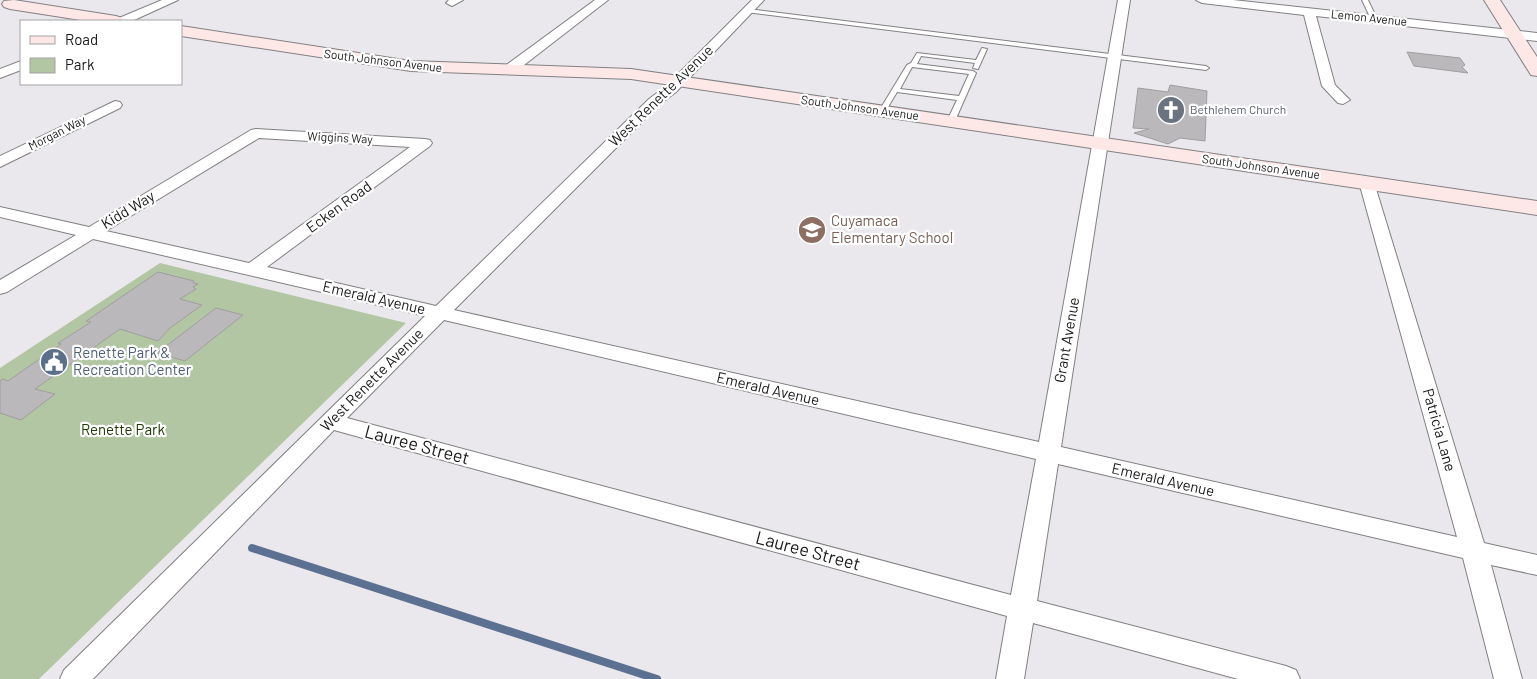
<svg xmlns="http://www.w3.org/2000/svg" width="1537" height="679" viewBox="0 0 1537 679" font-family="Barlow,sans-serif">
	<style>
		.green { fill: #b3c6a3 }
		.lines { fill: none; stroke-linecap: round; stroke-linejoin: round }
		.stream { stroke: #5c7091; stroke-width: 8 }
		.building { fill: #bbb8bb; stroke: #a09da0 }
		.lane-casing { stroke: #818083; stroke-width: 2 }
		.street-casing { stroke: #818083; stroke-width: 2 }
		.secondary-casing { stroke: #818083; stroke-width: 2 }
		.lane { fill: #fff; fill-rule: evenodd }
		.street { fill: #fff; fill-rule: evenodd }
		.secondary { fill: #fee8e7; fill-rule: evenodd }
		.labels { text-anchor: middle; stroke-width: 4.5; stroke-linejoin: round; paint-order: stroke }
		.far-street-label { font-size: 12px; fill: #191819; stroke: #fff }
		.far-worship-label { font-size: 12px; fill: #5b616d; stroke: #fff; text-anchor: start }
		.street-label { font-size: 15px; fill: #191819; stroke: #fff }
		.education-label { font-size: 15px; fill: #785e54; stroke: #fff; text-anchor: start }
		.service-label { font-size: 15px; fill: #4e5e75; stroke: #fff; text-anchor: start }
		.park-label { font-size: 15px; fill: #203800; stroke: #fff }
		.near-street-label { font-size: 18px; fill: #191819; stroke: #fff }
	</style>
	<rect width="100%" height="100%" fill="#eae8ec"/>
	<!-- green -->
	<path class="green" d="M160 263 406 323 39 679H0V368Z"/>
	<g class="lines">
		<!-- stream -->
		<path class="stream" d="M252 548 657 679"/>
	</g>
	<!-- building -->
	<path class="building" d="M1407 52 1460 58 1465 65 1462 67 1468 73 1414 66Z
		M1170 85 1207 91 1205 141 1180 138 1168 144 1134 133 1149 129 1133 128 1138 88 1168 92Z
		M158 272 194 281 193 283 198 284 193 287 196 289 180 299 202 305 170 328 158 341 120 329 35 389 55 394 21 420 0 413V381L3 379 8 381 61 344 58 343 91 322 86 321Z
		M216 308 243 315 185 361 157 353Z"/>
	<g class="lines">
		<defs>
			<path id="lane" d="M1362 0H1368L1377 19 1376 20 1371 19Z
				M748 9 1206 66 1209 68 1206 70 746 12 745 11Z
				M982 48 987 49 978 69 973 68 975 63 921 56 917 64 973 71 976 73 954 123 947 121 957 100 897 92 885 112 879 111 907 65 911 63 917 53 976 60ZM912 67 969 74 959 96 900 89Z"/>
			<path id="street" d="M162 0H178L132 21H117L119 18Z
				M449 0H463L452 6 446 3Z
				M595 0H608L515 72H505L503 69 505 66Z
				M752 0H764L676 92 659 105 454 310 1039 442 1118 0H1130L1061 447 1457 537 1359 182 1361 179H1373L1484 543 1537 555V575L1491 565 1522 679H1494L1463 558 1058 464 1037 601 1286 666 1296 670 1300 679H1238L1033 623 1024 679H996L1007 616 334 430 93 679H60L64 670 425 316 93 239 7 292 0 294V280L76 235 0 217V207L89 227 251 130 256 129 425 139 430 140 432 143 430 146 267 267 436 306 649 99 666 86ZM259 138 410 147 249 263 106 231ZM444 320 1036 459 1011 595 347 418Z
				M1196 0H1233L1537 33V41L1316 16 1335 85 1350 100 1343 104 1338 103 1322 86 1304 15 1202 3Z
				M21 61V70L0 78V69Z
				M115 101 120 102 122 105 120 108 0 167V156Z"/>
			<path id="secondary" d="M14 0 116 16 122 18 124 21H87L10 9 4 7 2 4 4 1Z
				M1484 0H1500L1537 57V76L1531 75Z
				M181 26 411 61 631 69 1537 201V215L631 79 411 71 181 36Z"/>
		</defs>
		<!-- lane casing -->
		<use href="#lane" class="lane-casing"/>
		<!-- street casing -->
		<use href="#street" class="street-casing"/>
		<!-- secondary casing -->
		<use href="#secondary" class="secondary-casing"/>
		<!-- lane -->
		<use href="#lane" class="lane"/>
		<!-- street -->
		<use href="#street" class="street"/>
		<!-- secondary -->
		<use href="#secondary" class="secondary"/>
	</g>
	<!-- icons -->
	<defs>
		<symbol id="church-disc" viewBox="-11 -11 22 22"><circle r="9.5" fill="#6b7280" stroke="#fff"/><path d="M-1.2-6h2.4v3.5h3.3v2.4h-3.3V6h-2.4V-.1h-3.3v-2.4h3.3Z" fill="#fff"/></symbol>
		<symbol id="school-disc" viewBox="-11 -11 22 22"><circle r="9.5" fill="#8d6e63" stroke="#fff"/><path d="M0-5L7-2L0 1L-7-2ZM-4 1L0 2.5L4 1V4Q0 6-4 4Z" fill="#fff"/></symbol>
		<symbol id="civic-disc" viewBox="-11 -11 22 22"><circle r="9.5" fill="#5c6f8a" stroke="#fff"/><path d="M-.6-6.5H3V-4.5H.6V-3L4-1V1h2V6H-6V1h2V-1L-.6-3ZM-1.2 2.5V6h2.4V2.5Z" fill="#fff"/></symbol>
	</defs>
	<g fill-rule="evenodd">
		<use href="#church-disc" x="1155" y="94" width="32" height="32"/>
		<use href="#school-disc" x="796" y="214" width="32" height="32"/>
		<use href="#civic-disc" x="38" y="346" width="32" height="32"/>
	</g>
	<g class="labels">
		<!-- far-street labels -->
		<g class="far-street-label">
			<text transform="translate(1369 18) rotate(6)" y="4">Lemon Avenue</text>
			<text transform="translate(383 61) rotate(7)" y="4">South Johnson Avenue</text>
			<text transform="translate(860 108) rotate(8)" y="4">South Johnson Avenue</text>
			<text transform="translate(57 133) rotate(-27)" y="4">Morgan Way</text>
			<text transform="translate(340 138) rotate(3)" y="4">Wiggins Way</text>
			<text transform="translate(1261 167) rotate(8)" y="4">South Johnson Avenue</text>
		</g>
		<!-- far-worship labels -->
		<g class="far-worship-label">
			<text x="1190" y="114">Bethlehem Church</text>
		</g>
		<!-- street labels -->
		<g class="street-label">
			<text transform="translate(661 96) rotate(-44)" y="5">West Renette Avenue</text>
			<text transform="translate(339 207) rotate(-36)" y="5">Ecken Road</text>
			<text transform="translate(128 210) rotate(-31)" y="5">Kidd Way</text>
			<text transform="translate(374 298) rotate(13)" y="5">Emerald Avenue</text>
			<text transform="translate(1067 340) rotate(-80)" y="5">Grant Avenue</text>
			<text transform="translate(372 380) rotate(-45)" y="5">West Renette Avenue</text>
			<text transform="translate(768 389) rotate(13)" y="5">Emerald Avenue</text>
			<text transform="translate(1439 430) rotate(74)" y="5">Patricia Lane</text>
			<text transform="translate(1163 480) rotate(13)" y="5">Emerald Avenue</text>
		</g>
		<!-- education labels -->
		<g class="education-label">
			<text x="831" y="226">Cuyamaca<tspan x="831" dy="17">Elementary School</tspan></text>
		</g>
		<!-- service labels -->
		<g class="service-label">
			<text x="73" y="358">Renette Park &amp;<tspan x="73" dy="17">Recreation Center</tspan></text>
		</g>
		<!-- park labels -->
		<g class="park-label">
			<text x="123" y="435">Renette Park</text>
		</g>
		<!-- near-street labels -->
		<g class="near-street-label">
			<text transform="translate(417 445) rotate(15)" y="6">Lauree Street</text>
			<text transform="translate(808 551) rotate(15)" y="6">Lauree Street</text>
		</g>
	</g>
	<!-- legend -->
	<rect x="20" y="20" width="162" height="65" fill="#ffffff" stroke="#a3a3a3"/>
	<rect x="30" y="36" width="25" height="8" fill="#fee8e7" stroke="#a3a3a3"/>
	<text x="65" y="45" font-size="15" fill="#191819">Road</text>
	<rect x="30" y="58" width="25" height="15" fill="#b3c6a3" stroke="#a3a3a3"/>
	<text x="65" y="70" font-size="15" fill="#191819">Park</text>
</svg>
